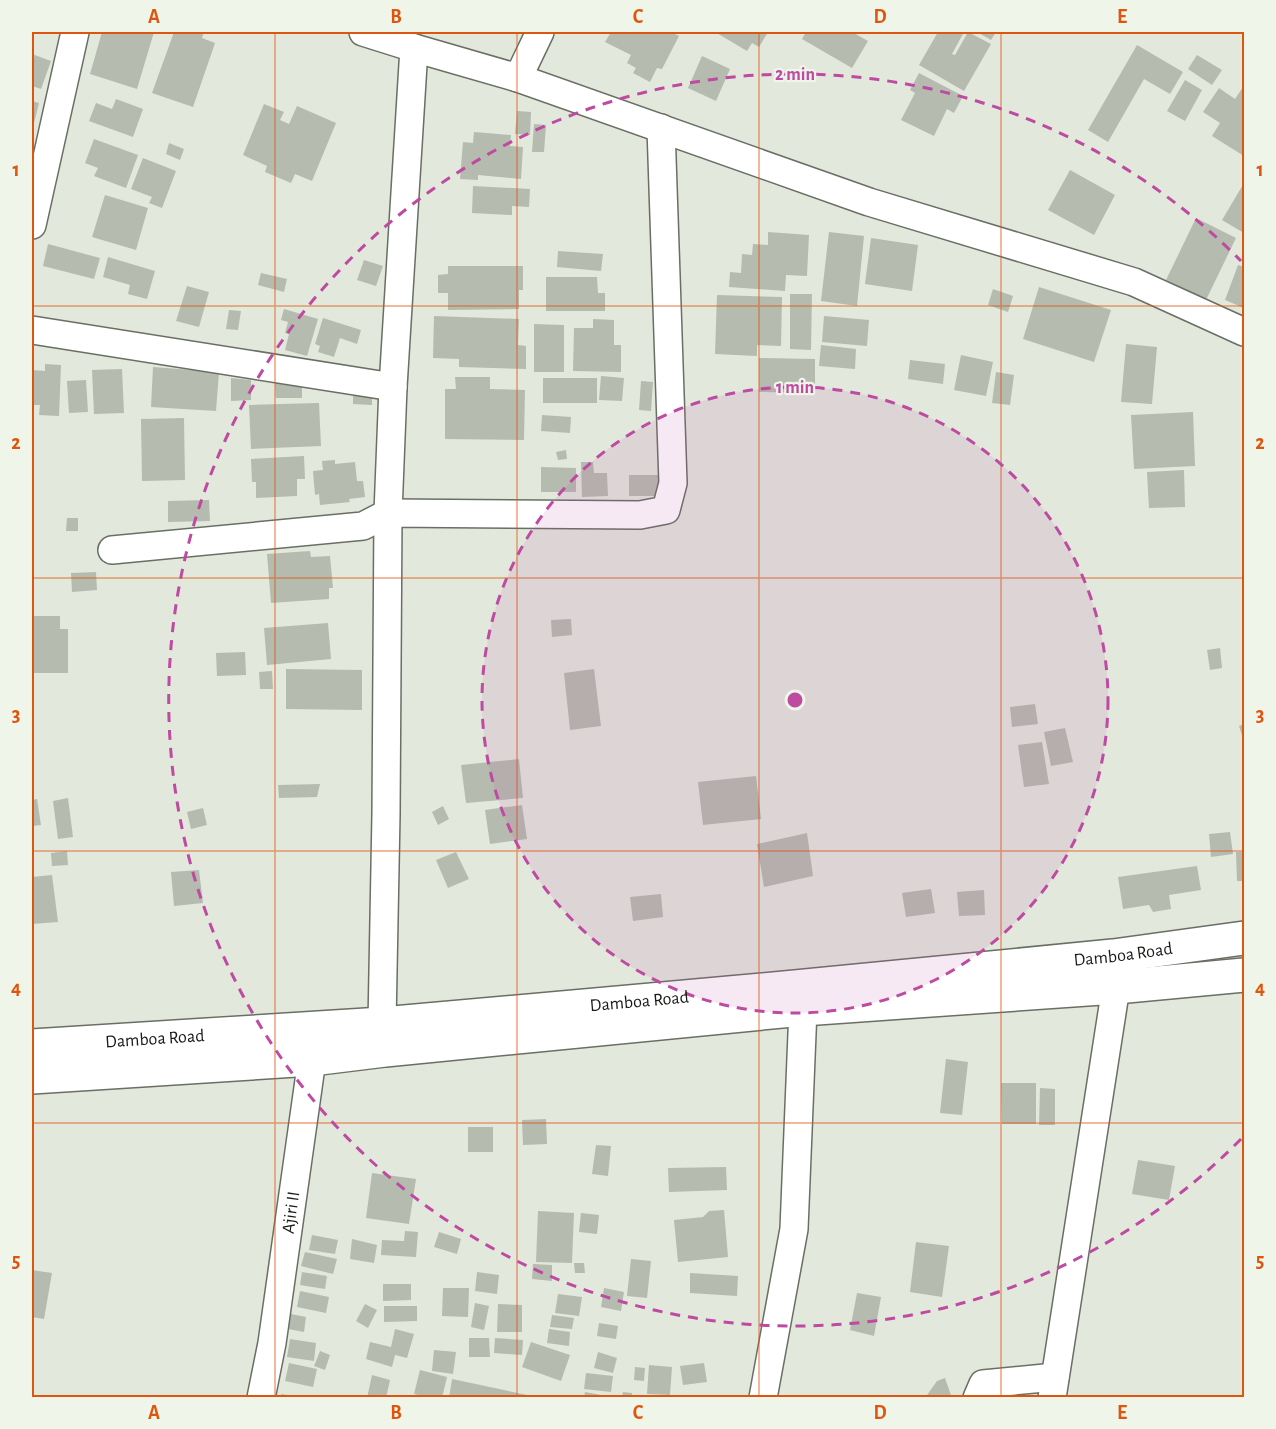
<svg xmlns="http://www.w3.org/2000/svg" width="1276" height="1429" viewBox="0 0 1276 1429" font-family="'Alegreya Sans',sans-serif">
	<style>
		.building { fill: #b5bbaf }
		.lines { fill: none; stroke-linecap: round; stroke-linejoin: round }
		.minor-casing { stroke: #696f64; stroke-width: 30 }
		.primary-casing { stroke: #696f64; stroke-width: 36 }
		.minor { stroke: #fff; stroke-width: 27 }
		.primary { stroke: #fff; stroke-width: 33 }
		.grid { fill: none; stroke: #de560d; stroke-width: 1.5; stroke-opacity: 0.55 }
		.ring { fill: none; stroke: #be4aa2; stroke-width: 3; stroke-dasharray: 10 8 }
		.labels { text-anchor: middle; stroke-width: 4.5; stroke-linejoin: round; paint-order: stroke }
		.street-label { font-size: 18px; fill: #191b17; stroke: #eff5e9 }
		.centre { fill: #be4aa2; stroke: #eff5e9; stroke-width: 3 }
		.ring-label { font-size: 18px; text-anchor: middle; font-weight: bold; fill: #be4aa2; stroke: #eff5e9; stroke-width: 4.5; stroke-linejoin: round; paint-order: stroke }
		.neatline { fill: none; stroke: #de560d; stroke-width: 2 }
		.grid-label { font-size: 20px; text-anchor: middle; font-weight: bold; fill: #de560d }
	</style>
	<rect width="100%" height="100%" fill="#e2e8dc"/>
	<!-- building -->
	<path class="building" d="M102 32H154L137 89 90 74Z
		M174 32 187 33 188 32H204L202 38 215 43 193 107 152 93Z
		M611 32H671L679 36 662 69 657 68 650 82 633 73 636 68 627 63 631 55 605 42Z
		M715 32H768L759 47 752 43 747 51Z
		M806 32H852L868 41 852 68 802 39Z
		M938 32H964L952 54 955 55 968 32 991 44 964 91 919 65Z
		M977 32H996L991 40Z
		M1137 45 1183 72 1170 94 1144 79 1108 142 1088 130Z
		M32 54 51 61 41 89 32 86Z
		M1197 55 1222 70 1212 85 1188 69Z
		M702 56 730 69 716 101 688 88Z
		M919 73 963 96 954 113 947 109 934 136 901 120 915 93 910 90Z
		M1185 80 1202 90 1185 121 1167 111Z
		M1243 87 1244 88V156L1212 136 1220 123 1203 112 1219 88 1235 99Z
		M116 99 143 109 133 137 89 121 96 103 112 109Z
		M32 101 39 103 32 131Z
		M264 104 284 112 280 120 289 124 297 106 336 123 312 181 295 174 291 183 265 172 267 166 243 155Z
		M517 111 531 112 530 135 515 134Z
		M534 124 546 125 544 152H532Z
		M474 132 511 135 510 146 523 147 521 179 478 175V180L460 179 463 142 473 143Z
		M94 139 138 155 126 188 94 176 98 168 85 163Z
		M169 143 184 149 180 160 166 154Z
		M143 158 176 171 162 208 149 203 152 197 131 189Z
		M1070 170 1115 195 1094 235 1048 210Z
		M1244 183V233L1222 220Z
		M473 186 530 189 529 207 512 206V215L472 213Z
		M105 195 148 208 136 250 92 237Z
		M1196 218 1236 238 1206 300 1166 280Z
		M768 232 809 235 807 276 786 275 785 291 729 287 730 272 741 273 742 254 752 255 753 244 768 245Z
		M829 232 864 236 857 306 821 301Z
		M871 238 918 245 912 291 865 284Z
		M48 244 100 258 94 279 43 266Z
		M558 251 603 254 601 271 557 267Z
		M108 257 155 271 147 299 128 294 130 285 103 277Z
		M364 260 383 266 376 286 357 280Z
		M1238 265 1244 267V308L1225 300Z
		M448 266H523V290H519V309L448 310V293H438V275L448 274Z
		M261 273 287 279 284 292 258 285Z
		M546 277H597L598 293H605V311H546Z
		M187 286 209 292 199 327 176 321Z
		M1039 287 1111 310 1094 362 1023 339Z
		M993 289 1013 296 1008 312 988 305Z
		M790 294H812L811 350 790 349Z
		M717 295 782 297 781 346 757 345V356L715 354Z
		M284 309 318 319 307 356 285 350 289 334 285 333 288 322 281 320Z
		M229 310 241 311 238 330 226 329Z
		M434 316 519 319 518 345 526 346V369L459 367V359L433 358Z
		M824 316 869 320 867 346 822 342Z
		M323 318 361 330 357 344 340 338 334 357 318 352 320 346 315 344Z
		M593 319 614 320V345H621V372L573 371 574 328H593Z
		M534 324 564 325V372H534Z
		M1126 344 1157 347 1152 404 1121 402Z
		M821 345 856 349 855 369 819 366Z
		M961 355 993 362 986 396 954 390Z
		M759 358 815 359V393L759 392Z
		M910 360 945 364 943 384 908 379Z
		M45 364 61 365 59 416 39 415 40 405H32V370L45 371Z
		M153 367 219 372 216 411 151 407Z
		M122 369 124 413 94 414 92 370Z
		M996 372 1014 375 1010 405 992 403Z
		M601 376 624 378 622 401 599 400Z
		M455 377H490V389L525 390 524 440 445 439V389H456Z
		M231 378 251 380V400L231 401Z
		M543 378H597V403H543Z
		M86 380 88 412 69 413 67 381Z
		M641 381 653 382 651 411 639 410Z
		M275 383H302V398H276Z
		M353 392 372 393V405L353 404Z
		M319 403 321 446 251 449 249 405Z
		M1193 412 1195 466 1134 469 1131 415Z
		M542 415 571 417 570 433 541 431Z
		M184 418 185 480 142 481 141 419Z
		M566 450 567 459 558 460 556 452Z
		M304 456 305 479H297V496L256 498V482H252L251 459Z
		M335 460V464L355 462 357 481H363L365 497 349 499 350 502 320 505 319 494 315 495 313 471 323 470 322 461Z
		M581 462H593L594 473H607L608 496 582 497Z
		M541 467 576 468V492H541Z
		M1184 470 1185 507 1149 508 1147 472Z
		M629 475H658V496H629Z
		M209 500 210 521 168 522V501Z
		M67 518H78V531H66Z
		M310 551 311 557 330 556 333 588H329V599L271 603 267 554Z
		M96 572 97 590 72 592 71 573Z
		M34 616H60V629H68V673H34Z
		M571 619 572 635 552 637 551 620Z
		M328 623 331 659 267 665 264 628Z
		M1220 648 1222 668 1210 670 1207 650Z
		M245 652 246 675 217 676 216 653Z
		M286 669 362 670V710L286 709Z
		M594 669 601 726 570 730 564 673Z
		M272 671 273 689H260L259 672Z
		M1035 704 1038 724 1012 727 1010 707Z
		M1244 724V742L1239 726Z
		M1065 728 1073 762 1051 766 1044 732Z
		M1042 742 1049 784 1024 787 1018 745Z
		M519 759 523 798 466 803 461 765Z
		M756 776 761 819 703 825 698 782Z
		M320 784 317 797 279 798 278 785Z
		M68 798 73 837 58 839 53 801Z
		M37 799 41 825 32 826V800Z
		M522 805 527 839 490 844 485 810Z
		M443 806 449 819 438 825 432 812Z
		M203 808 207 825 191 829 187 812Z
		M1230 832 1233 854 1211 857 1209 834Z
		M807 833 813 876 764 887 757 844Z
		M67 851 68 865 52 866 51 853Z
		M456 852 469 879 448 888 436 860Z
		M1236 852H1244V881H1237Z
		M1197 866 1201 890 1169 895 1171 909 1153 912 1149 905 1123 909 1118 877Z
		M199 870 203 903 174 906 171 872Z
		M52 875 58 922 32 924V877Z
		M931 889 935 913 906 917 902 893Z
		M984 890 985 915 959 916 957 892Z
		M661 894 663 917 633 921 630 897Z
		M946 1059 968 1062 962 1115 940 1113Z
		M1001 1083H1036V1124H1002Z
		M1040 1088 1055 1089V1125H1039Z
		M546 1119 547 1144 523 1145 522 1120Z
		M468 1127H493V1152H468Z
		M596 1145 611 1146 608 1176 592 1174Z
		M1138 1160 1175 1166 1169 1200 1132 1194Z
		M726 1167 727 1190 669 1192 668 1168Z
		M372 1173 416 1179 409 1224 366 1218Z
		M724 1210 728 1257 678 1262 674 1220 703 1217 709 1211Z
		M538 1211 574 1213 572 1263 536 1262Z
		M581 1213 599 1215 597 1234 579 1232Z
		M405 1231 418 1232 416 1257 381 1255 382 1240 404 1241Z
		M439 1232 461 1239 457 1254 434 1247Z
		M312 1235 338 1240 335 1254 309 1250Z
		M352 1239 377 1245 374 1263 350 1259Z
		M916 1242 949 1246 942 1297 910 1292Z
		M305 1252 337 1259 333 1274 301 1266Z
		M631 1259 651 1261 647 1298 627 1296Z
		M574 1263H584L585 1273H575Z
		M533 1264 552 1265V1281L532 1279Z
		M32 1270 52 1273 44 1319 32 1317Z
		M302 1272 327 1276 325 1289 300 1285Z
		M477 1272 499 1275 497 1294 475 1291Z
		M690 1273 738 1276 737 1296 690 1293Z
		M383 1284H411V1300L383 1301Z
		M443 1288H469L468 1317 442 1316Z
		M604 1288 624 1292 621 1311 601 1307Z
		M300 1291 329 1297 326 1313 297 1307Z
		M857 1293 881 1297 874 1336 850 1330Z
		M558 1294 582 1297 579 1316 555 1313Z
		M475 1303 489 1306 484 1330 471 1327Z
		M365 1304 377 1310 368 1328 356 1321Z
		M498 1304 522 1305V1332H497Z
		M384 1306H417V1321L384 1322Z
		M291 1314 306 1317 304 1332 288 1329Z
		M552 1315 574 1318 572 1329 550 1327Z
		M599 1323 618 1326 616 1339 597 1336Z
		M395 1329 414 1334 407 1358 395 1355 392 1367 366 1359 370 1342 391 1347Z
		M549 1329 570 1332 569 1346 547 1343Z
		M469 1338H489L490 1357H469Z
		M495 1338 523 1340 522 1355 494 1353Z
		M290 1339 316 1343 314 1361 287 1357Z
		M531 1342 570 1355 561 1381 522 1367Z
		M434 1350 456 1352 453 1374 432 1371Z
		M320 1351 330 1355 325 1370 314 1366Z
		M598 1352 617 1358 613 1373 594 1368Z
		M289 1363 317 1369 313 1387 285 1381Z
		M704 1363 707 1382 683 1385 680 1366Z
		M649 1365 672 1367 670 1395 647 1394Z
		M635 1367 645 1368 644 1381 634 1380Z
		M420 1370 447 1377 442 1398H430L414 1394Z
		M586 1373 613 1376 611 1392 584 1389Z
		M372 1375 390 1380 386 1398H367Z
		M945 1378 952 1398H925L937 1381Z
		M452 1379 532 1396V1398H449Z
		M585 1392 607 1396 606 1398H584Z
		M623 1392 632 1393V1398H622Z
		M281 1394 296 1396V1398H280Z"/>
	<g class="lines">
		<defs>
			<g id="minor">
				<path d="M363 32 414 48 518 78 869 202 1134 282 1244 332"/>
				<path d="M518 78 540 32"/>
				<path d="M32 225 75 32"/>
				<path d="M32 330 393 387"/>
				<path d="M112 550 363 526 388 513 640 515 666 510 673 483 661 128"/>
				<path d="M385 1043 382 1024 386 814 388 513 393 387 414 48"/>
				<path id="s1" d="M261 1398 272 1343 315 1038"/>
				<path d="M763 1398 794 1229 803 1009"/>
				<path d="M977 1398 983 1384 1055 1377"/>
				<path d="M1052 1398 1116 987 1115 969"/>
			</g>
			<g id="primary">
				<path id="s2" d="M32 1046 382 1024 795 987 1113 956 1244 938"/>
				<path d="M32 1077 312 1059 385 1050 803 1009 1116 987 1244 975"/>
			</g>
		</defs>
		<!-- minor casing -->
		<use href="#minor" class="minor-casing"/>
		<!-- primary casing -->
		<use href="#primary" class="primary-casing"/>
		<!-- minor -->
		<use href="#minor" class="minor"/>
		<!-- primary -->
		<use href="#primary" class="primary"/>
	</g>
	<!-- grid -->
	<path class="grid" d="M275 32V1398M517 32V1398M759 32V1398M1001 32V1398M32 306H1244M32 578H1244M32 851H1244M32 1123H1244"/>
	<!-- distance rings -->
	<circle cx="795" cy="700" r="313" fill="#be4aa2" fill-opacity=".12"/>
	<g class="ring">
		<circle cx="795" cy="700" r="313"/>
		<path d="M1241 1139A626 626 0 1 1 1241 261"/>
	</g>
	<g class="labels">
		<!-- street labels -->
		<g class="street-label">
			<text dy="6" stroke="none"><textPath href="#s2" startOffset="1095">Damboa Road</textPath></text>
			<text dy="6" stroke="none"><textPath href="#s2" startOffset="609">Damboa Road</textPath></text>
			<text dy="6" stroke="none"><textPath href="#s2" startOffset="123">Damboa Road</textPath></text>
			<text dy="6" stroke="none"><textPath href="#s1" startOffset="188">Ajiri II</textPath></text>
		</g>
	</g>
	<circle cx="795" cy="700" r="9" class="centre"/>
	<g class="ring-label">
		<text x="795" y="80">2 min</text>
		<text x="795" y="393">1 min</text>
	</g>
	<!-- border -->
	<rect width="1276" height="1429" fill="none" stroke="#eff5e9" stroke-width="66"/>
	<rect x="33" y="33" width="1210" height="1363" class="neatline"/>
	<g class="grid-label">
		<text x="154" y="23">A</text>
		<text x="396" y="23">B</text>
		<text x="638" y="23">C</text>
		<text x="880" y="23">D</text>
		<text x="1122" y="23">E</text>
		<text x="16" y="176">1</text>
		<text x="1260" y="176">1</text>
		<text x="16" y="449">2</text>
		<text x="1260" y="449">2</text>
		<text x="16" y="721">3</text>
		<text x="1260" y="721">3</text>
		<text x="16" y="994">4</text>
		<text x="1260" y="994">4</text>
		<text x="16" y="1267">5</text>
		<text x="1260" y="1267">5</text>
		<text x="154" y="1419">A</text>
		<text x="396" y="1419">B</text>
		<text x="638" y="1419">C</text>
		<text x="880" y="1419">D</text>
		<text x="1122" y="1419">E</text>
	</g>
</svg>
